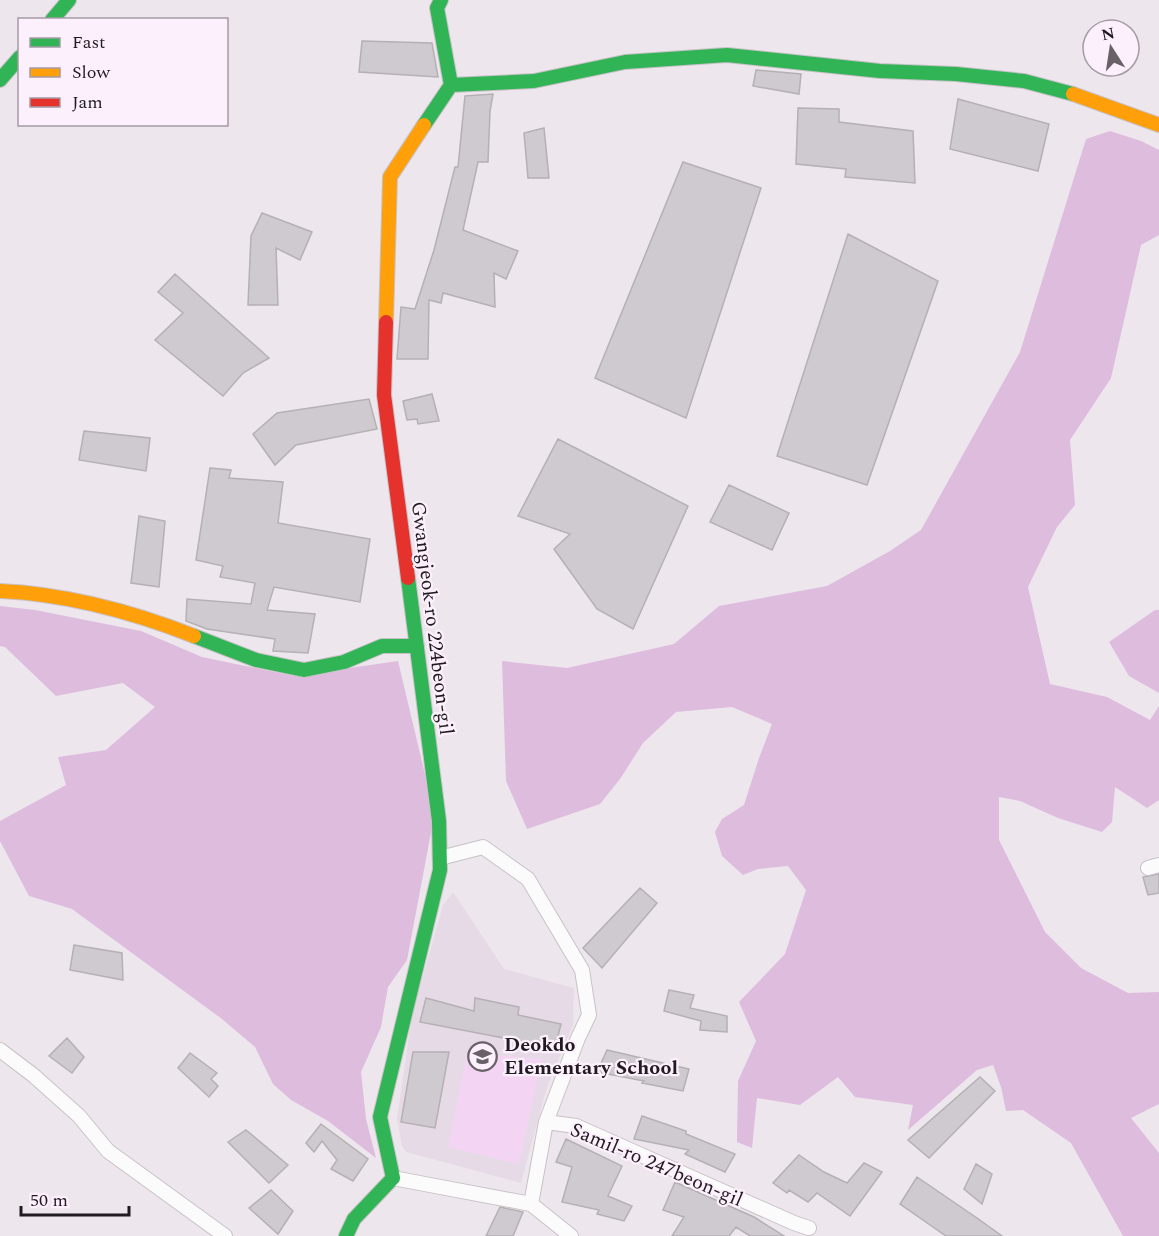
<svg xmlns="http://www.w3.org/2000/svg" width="1159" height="1236" viewBox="0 0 1159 1236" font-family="Spectral,serif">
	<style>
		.built { fill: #e7dae7 }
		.green { fill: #f3d5f3 }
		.forest { fill: #debcde }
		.building { fill: #cfcacf; stroke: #b4b0b4; stroke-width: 1.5 }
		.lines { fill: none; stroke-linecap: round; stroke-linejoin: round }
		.street-casing { stroke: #c8c2c7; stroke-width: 16 }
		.fast-casing { stroke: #c8c2c7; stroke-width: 16 }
		.slow-casing { stroke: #c8c2c7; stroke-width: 16 }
		.jam-casing { stroke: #c8c2c7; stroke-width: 16 }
		.street { stroke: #fcfbfc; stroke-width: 14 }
		.fast { stroke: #30b455; stroke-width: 14 }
		.slow { stroke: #ff9f0a; stroke-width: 14 }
		.jam { stroke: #e5322d; stroke-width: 14 }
		.labels { text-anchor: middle; stroke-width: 4.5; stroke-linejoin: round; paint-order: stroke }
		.street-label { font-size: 20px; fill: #201b20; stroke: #fdf0fd }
		.poi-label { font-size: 20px; font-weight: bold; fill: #201b20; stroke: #fdf0fd; text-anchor: start }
	</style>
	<rect width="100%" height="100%" fill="#ede6ed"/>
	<!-- built -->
	<path class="built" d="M453 892 504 969 574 988 573 1025 547 1087 521 1183 406 1152 402 1146 397 1119 412 1015 443 905Z"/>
	<!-- green -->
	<path class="green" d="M467 1053 542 1059 519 1164 448 1147Z"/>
	<!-- forest -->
	<path class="forest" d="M1110 131 1141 141 1159 150V235L1141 245 1111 378 1070 440 1075 505 1057 527 1028 587 1050 684 1107 697 1150 720 1159 706V800L1147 808 1115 787 1112 822 1102 832 1058 818 1020 801 999 797V840L1045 932 1081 968 1128 993 1159 992V1104L1131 1118 1159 1153V1236H1123L1071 1143 1023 1110 1006 1111 1001 1087 993 1065 977 1070 908 1130 913 1105 855 1097 838 1077 800 1105 757 1098 752 1148 737 1142 738 1081 756 1041 739 1002 785 954 806 890 788 866 758 869 743 875 722 856 715 832 722 819 744 805 759 758 772 724 732 707 676 712 643 743 620 779 600 804 527 829 506 781 502 661 567 668 674 644 719 606 827 586 890 551 921 530 1020 352 1086 139Z
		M0 606 35 610 141 631 202 657 294 676 398 661 428 787 433 822 407 960 388 987 381 1027 361 1072 366 1119 376 1158 328 1121 291 1100 273 1084 255 1047 222 1019 72 909 29 896 0 841V821L66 785 58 757 106 750 155 707 123 683 56 696 5 647 0 646Z
		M1155 610H1159V693L1129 676 1109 642Z"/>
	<!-- building -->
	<path class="building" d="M362 41 432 43 438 77 359 72Z
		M756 70 801 74 799 94 753 86Z
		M493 94 490 111 488 162H478L463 230 518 251 506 279 494 273 495 307 443 293 441 303 429 300 428 359H397L401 307 415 309 434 250 455 167H458L465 96Z
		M958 99 1049 124 1038 171 950 149Z
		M798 108 839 109V122L913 131 915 183 845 177 846 169 796 164Z
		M544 128 549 178H528L524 133Z
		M683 162 761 188 686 418 595 378Z
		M262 213 312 232 300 260 276 248 278 305H248L251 236Z
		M848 234 938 281 867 485 777 456Z
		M175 274 269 358 243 373 223 396 155 340 183 313 158 292Z
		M432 394 439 421 418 424 417 419 407 420 403 401Z
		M369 399 377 429 296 445 275 465 253 434 277 413Z
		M84 431 150 438 146 471 79 460Z
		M558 439 688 506 633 629 597 609 554 549 570 534 518 516Z
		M210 468 231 470 229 478 283 482 278 523 370 539 360 602 274 587 267 610 315 614 308 653 273 651 275 639 207 629 186 621 187 599 251 604 255 583 220 577 223 566 196 560Z
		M729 485 789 513 772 550 710 522Z
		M139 516 165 521 159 587 131 583Z
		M1159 874V893L1148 895 1143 877Z
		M640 888 657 903 602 968 583 948Z
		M74 945 122 953 123 980 70 970Z
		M669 990 694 995 690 1008 727 1016V1032L700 1030 701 1021 664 1011Z
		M426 998 474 1011 475 998 519 1007 518 1015 561 1024 555 1048 420 1022Z
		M67 1038 84 1057 72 1073 49 1056Z
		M607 1050 689 1069 683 1091 642 1083 644 1081 597 1072Z
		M413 1052H449L435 1128 401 1122Z
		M190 1053 217 1073 211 1079 218 1086 209 1097 178 1068Z
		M980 1077 995 1091 929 1158 908 1140Z
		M642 1116 686 1131V1134L735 1154 725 1172 685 1154 689 1150 634 1139Z
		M321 1124 368 1159 353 1181 331 1169 337 1160 322 1141 314 1152 306 1143Z
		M246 1130 288 1165 269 1183 228 1142Z
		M566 1139 622 1166 608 1196 632 1206 624 1221 597 1214 599 1210 562 1202 572 1167 556 1162Z
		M799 1155 824 1172 847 1183 864 1163 882 1172 850 1216 817 1193 808 1202 789 1190 787 1193 773 1183Z
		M976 1164 992 1174 982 1204 964 1189Z
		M917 1177 977 1218 1002 1236H946L900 1204Z
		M675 1182 754 1217 784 1236H750L736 1227 729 1236H672L684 1217 663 1210Z
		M271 1190 293 1211 278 1234 249 1208Z
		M500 1207 523 1212 513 1236H486Z"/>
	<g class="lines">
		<defs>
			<path id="street" d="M440 858 483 847 528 879 582 970 589 1015 578 1038 546 1122
				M1148 868 1159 865
				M0 1050 33 1075 79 1116 108 1151 225 1236
				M393 1178 531 1204 571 1236
				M531 1204 546 1122 576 1126 794 1223 809 1228"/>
			<path id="fast" d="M52 20 69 0
				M0 80 20 57
				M451 85 534 81 625 62 727 55 880 71 956 74 1024 81 1073 94
				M424 125 451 85 437 8 441 0
				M194 636 256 660 304 670 344 662 382 646H417
				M346 1236 354 1219 393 1178 380 1117 440 870 439 821 408 578"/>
			<path id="slow" d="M1073 94 1159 125
				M386 322 390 177 424 125
				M0 591C66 594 133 612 194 636"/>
			<path id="jam" d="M386 322 384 395 408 578"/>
		</defs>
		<!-- street casing -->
		<use href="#street" class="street-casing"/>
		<!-- fast casing -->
		<use href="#fast" class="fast-casing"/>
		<!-- slow casing -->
		<use href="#slow" class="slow-casing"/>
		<!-- jam casing -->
		<use href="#jam" class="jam-casing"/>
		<!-- street -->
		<use href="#street" class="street"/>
		<!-- fast -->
		<use href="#fast" class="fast"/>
		<!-- slow -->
		<use href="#slow" class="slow"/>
		<!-- jam -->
		<use href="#jam" class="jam"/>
	</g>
	<!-- icons -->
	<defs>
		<symbol id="school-ring" viewBox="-11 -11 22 22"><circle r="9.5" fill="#fdf0fd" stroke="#686268" stroke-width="1.5"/><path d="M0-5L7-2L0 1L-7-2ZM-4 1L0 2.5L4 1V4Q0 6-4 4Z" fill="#686268"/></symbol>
	</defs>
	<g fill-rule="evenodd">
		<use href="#school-ring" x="466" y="1040" width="33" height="33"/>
	</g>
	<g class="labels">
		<!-- street labels -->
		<g class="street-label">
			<text transform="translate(433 618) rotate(83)" y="7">Gwangjeok-ro 224beon-gil</text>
			<text transform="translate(657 1164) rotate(23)" y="7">Samil-ro 247beon-gil</text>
		</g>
		<!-- poi labels -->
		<g class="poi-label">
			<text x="504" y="1051">Deokdo<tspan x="504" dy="23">Elementary School</tspan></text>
		</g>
	</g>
	<!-- legend -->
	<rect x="18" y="18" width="210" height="108" fill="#fdf0fd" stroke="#a59ba5" stroke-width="1.5"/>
	<rect x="30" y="38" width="30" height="9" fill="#30b455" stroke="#a59ba5" stroke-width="1.5"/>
	<text x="72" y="48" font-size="18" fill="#201b20">Fast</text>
	<rect x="30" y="68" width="30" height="9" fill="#ff9f0a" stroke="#a59ba5" stroke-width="1.5"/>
	<text x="72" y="78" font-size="18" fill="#201b20">Slow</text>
	<rect x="30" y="98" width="30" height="9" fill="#e5322d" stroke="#a59ba5" stroke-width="1.5"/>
	<text x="72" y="108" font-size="18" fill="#201b20">Jam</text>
	<!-- north arrow -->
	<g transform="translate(1111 48) rotate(348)"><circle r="28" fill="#fdf0fd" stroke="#a59ba5" stroke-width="1.5"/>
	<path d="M0-4.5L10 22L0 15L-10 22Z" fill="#686268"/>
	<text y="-9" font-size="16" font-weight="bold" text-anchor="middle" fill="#201b20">N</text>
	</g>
	<!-- scale -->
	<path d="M21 1206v9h108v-9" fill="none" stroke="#201b20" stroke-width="3"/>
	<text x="30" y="1206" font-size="18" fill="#201b20" stroke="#fdf0fd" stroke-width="4.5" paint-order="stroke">50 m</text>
</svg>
